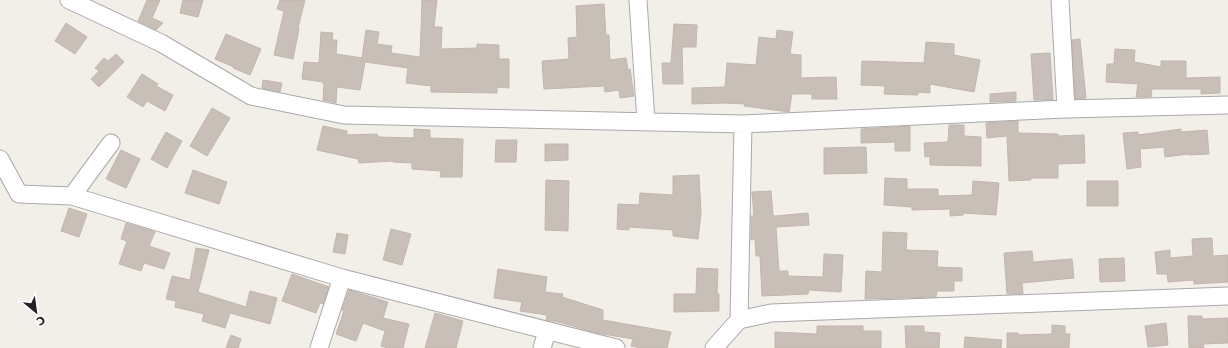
<svg xmlns="http://www.w3.org/2000/svg" width="1228" height="348" viewBox="0 0 1228 348" font-family="'DejaVu Sans',sans-serif">
	<style>
		.building { fill: #c7bfb8; stroke: #c4b6ab }
		.lines { fill: none; stroke-linecap: round; stroke-linejoin: round }
		.minor-casing { stroke: #a9a9a9; stroke-width: 19 }
		.minor { stroke: #fff; stroke-width: 17 }
	</style>
	<rect width="100%" height="100%" fill="#f2efe9"/>
	<!-- building -->
	<path class="building" d="M147 0H160L152 18 163 23 156 30 138 21Z
		M183 0H203L198 17 180 13Z
		M280 0H305L298 28 299 29 293 59 274 55 284 11 277 9Z
		M422 0H437L434 27H442L441 49 477 48V44L499 45V59H509V88L497 87V93L431 92V86L406 83 408 68 365 62 360 90 337 87 336 103 323 100 324 84H323V82L302 79 304 62 319 63 321 32 333 33 332 40H337L336 54 362 58 366 30 379 32 377 44 392 46 391 53 420 57Z
		M604 4 606 35H609L610 60 626 58 628 70 630 69 634 96 620 98 619 90 605 92 604 86 544 89 542 61 569 59 568 38 577 37 576 6Z
		M66 23 87 37 75 54 55 41Z
		M674 24 697 25 696 47H682L683 84H663L662 63H671Z
		M777 30 793 32 790 54 801 55V78L836 77 837 99H812V94H792L789 112 744 106 745 104 725 103 692 104V88L725 87 727 63 756 65 759 37 776 39Z
		M226 34 261 49 250 75 233 68 234 67 215 59Z
		M1080 39 1086 98 1075 99 1072 40Z
		M926 42 954 44V55L980 60 974 92 930 84V93L918 92V95L884 94 885 86 861 85 862 61 924 63Z
		M1115 49 1135 50 1134 62 1161 67V61H1186V78L1220 77V93L1201 94V89H1152L1151 97H1136L1138 84 1106 82 1107 64H1114Z
		M1050 53 1053 100H1034L1031 54Z
		M116 54 124 62 99 87 91 79 99 71 95 68 104 58 108 61Z
		M142 74 158 84 156 86 173 95 165 111 147 101 143 107 127 97Z
		M263 80 282 83 280 92 262 88Z
		M1016 92V101L990 102V94Z
		M212 108 230 118 207 156 190 146Z
		M1018 121V133L1058 134V136L1084 135 1085 163 1058 164V178H1031V180L1009 181 1007 136 987 138 986 123Z
		M949 125H964V136L981 137V166L930 165V156L925 157 924 143 948 142Z
		M323 126 347 131V135L377 134 378 137 414 138V129L430 130V138L463 139 462 177H440L441 171 412 169V163L393 162V161L359 163 358 159 317 150Z
		M910 126V151H895V142L861 143V129Z
		M1181 129V132L1207 130 1209 154 1189 155V154L1165 157 1164 147 1140 149 1141 167 1127 169 1123 133 1138 132V135Z
		M166 132 182 141 167 168 151 159Z
		M496 140H517L516 162H495Z
		M545 144H568V160L545 161Z
		M866 147 867 173 824 174V148Z
		M121 150 140 159 126 188 106 179Z
		M193 170 227 182 219 204 185 193Z
		M699 175 701 213 698 239 673 236V230L629 227V230L617 229 618 204 639 205 640 193 673 195V176Z
		M885 178 907 179V189H938V196L972 195 973 181 999 183 996 215 963 213V215L950 216V209L912 210V207L884 205Z
		M546 180 569 181 568 231 545 230Z
		M1087 181H1118V206H1087Z
		M771 191 773 215 775 216 808 213 809 225 776 227 779 271H788V276L823 277 824 254 843 255 841 292 809 290 808 294 762 296 760 256H756L755 239 751 240V216H754L752 192Z
		M69 208 87 214 79 237 61 231Z
		M126 223 155 232 149 246 170 253 164 269 144 263 141 271 119 264 127 241 121 239Z
		M391 229 411 234 402 265 383 260Z
		M883 232 907 233 906 250 938 251 937 267 962 268V281H954V291H937L936 297 865 299 866 271 882 272Z
		M337 233 348 235 345 254 333 252Z
		M1212 238 1213 256 1228 255V282L1194 284V280L1168 282 1167 274H1157L1155 252 1170 250V258L1193 256 1192 239Z
		M196 248 209 250 198 292 246 307 250 291 277 298 270 324 230 313 225 328 202 321 204 314 175 307 176 301 166 299 172 276 190 280Z
		M1032 251 1033 262 1072 259 1074 278 1022 283 1023 294H1007L1004 253Z
		M1124 258 1125 281 1100 282 1099 259Z
		M697 268 718 269 717 294H719V311L674 312V294H696Z
		M498 269 547 277 545 292 563 294 562 297 603 310V320L671 332 667 348H641L631 346 633 339 597 333 559 322 546 320 547 315 520 311 522 302 494 298Z
		M292 274 329 287 323 304 320 303 316 313 282 301Z
		M349 290 388 302 383 318 409 324 403 348H388L381 346 385 331 363 323 356 341 336 334 344 311 342 310Z
		M435 313 463 321 456 348H425Z
		M1188 316H1202V319L1228 318V343L1203 344 1204 348H1189Z
		M1166 323 1168 345 1148 347 1145 326Z
		M1052 325 1065 326V334H1070L1069 348H1007V333H1018V335L1052 334Z
		M817 326H863V331H881V348H775V332L817 334Z
		M905 326H924V332L940 333 939 348H906Z
		M231 335 241 339 238 348H226Z
		M965 337 1002 340 1001 348H964Z"/>
	<g class="lines">
		<defs>
			<path id="minor" d="M69 0 161 43 251 96 344 115 743 124 1066 109 1228 105
				M638 0 646 122
				M1060 0 1066 109
				M0 159 19 194 72 196 111 143
				M72 196 342 278
				M739 320 743 124
				M319 348 342 278 616 348
				M542 348 547 331
				M714 348 739 320 771 313 1228 296"/>
		</defs>
		<!-- minor casing -->
		<use href="#minor" class="minor-casing"/>
		<!-- minor -->
		<use href="#minor" class="minor"/>
	</g>
	<!-- north arrow -->
	<g transform="translate(36 312) rotate(151)" stroke="#ffffff" stroke-width="3" paint-order="stroke">
	<path d="M0-3L7 15L0 10L-7 15Z" fill="#222222"/>
	<text y="-6" font-size="11" font-weight="bold" text-anchor="middle" fill="#222222">С</text>
	</g>
</svg>
